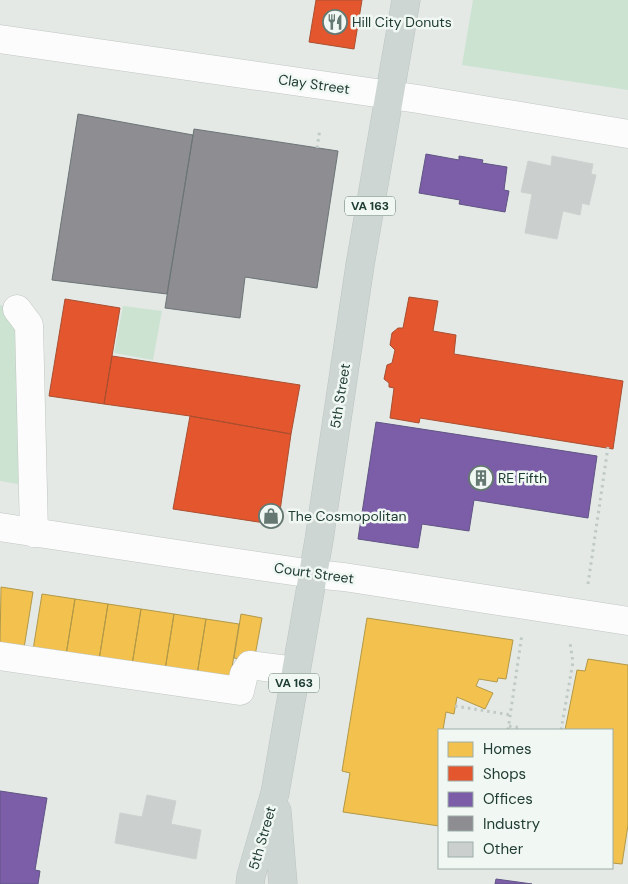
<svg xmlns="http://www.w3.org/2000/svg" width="628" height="884" viewBox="0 0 628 884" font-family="'DM Sans',sans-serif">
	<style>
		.green { fill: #cce3d1 }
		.homes { fill: #f2c14e; stroke: #b39946 }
		.shops { fill: #e4572e; stroke: #a94f30 }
		.offices { fill: #7b5ea7; stroke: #605484 }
		.industry { fill: #8d8d92; stroke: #6c7576 }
		.building { fill: #cbd0ce; stroke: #ccd2cf }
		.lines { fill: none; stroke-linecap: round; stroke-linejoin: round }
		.minor-casing { stroke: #c1c6c3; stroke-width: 29 }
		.major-casing { stroke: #bcc5c2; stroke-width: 29 }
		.path { stroke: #c0cac5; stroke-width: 3; stroke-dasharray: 2.5 4; stroke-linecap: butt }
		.minor { stroke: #fbfcfb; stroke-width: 28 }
		.major { stroke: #cdd6d2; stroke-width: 28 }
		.labels { text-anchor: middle; stroke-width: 5; stroke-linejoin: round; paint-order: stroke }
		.shield { fill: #f1f8f4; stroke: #5f756d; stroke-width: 1 }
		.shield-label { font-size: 12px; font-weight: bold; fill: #203d33 }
		.poi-label { font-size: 14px; fill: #203d33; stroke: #f1f8f4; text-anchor: start }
		.street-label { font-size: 14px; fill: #203d33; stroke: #f1f8f4 }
	</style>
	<rect width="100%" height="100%" fill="#e4e9e6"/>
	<!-- green -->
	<path class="green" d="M473 0H628V90L462 65Z
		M0 305 25 310 24 485 0 481Z
		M123 306 162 311 153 360 114 353Z"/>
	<!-- homes -->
	<path class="homes" d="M1 587 33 592 24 648 0 644Z
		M42 594 75 599 66 655 33 650Z
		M75 599 108 604 99 660 66 655Z
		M108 604 141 609 132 665 99 660Z
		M141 609 174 614 165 670 132 665Z
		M174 614 206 619 197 675 165 670Z
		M241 614 262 618 254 661 234 658Z
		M367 618 513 640 506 679 498 678 497 682 479 679 476 686 493 693 485 709 457 697 454 714 446 712 443 730H439V826L343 812 350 773 342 771Z
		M206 619 239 624 230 680 197 675Z
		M588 659 628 665V825L622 864 612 863V730H565L577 670 585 671Z"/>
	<!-- shops -->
	<path class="shops" d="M316 0H362L354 49 309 42Z
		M409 297 438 301 433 331 456 335 454 354 623 381 613 449 420 418 419 423 390 418 394 388 389 387V383L384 379 387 365 392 363 395 350 390 345 392 333 398 328H403Z
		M65 299 120 308 104 404 49 396Z
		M112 356 300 385 291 434 190 416 104 404Z
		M190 416 291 434 278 525 173 509Z"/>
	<!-- offices -->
	<path class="offices" d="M426 154 459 160V156L483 160 482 163 507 167 504 190 509 191 505 212 459 204 460 200 419 193Z
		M376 422 597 456 588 518 474 500 469 531 422 524 418 548 358 539Z
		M0 791 47 798 35 870 40 871 38 884H0Z
		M496 879 532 884H495Z"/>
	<!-- industry -->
	<path class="industry" d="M78 114 193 135 167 294 52 280Z
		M194 129 338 151 317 288 245 277 240 318 165 308Z"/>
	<!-- building -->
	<path class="building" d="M552 156 593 164 591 174 596 175 589 205 582 203 580 215 563 211 557 239 525 233 532 194 521 192 528 161 551 166Z
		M147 795 176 801 171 824 201 830 196 859 115 843 120 813 142 817Z"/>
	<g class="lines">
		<defs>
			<path id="minor" d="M0 39 418 99 628 134
				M17 309 29 325 34 533
				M0 527 197 557 313 574 344 577 628 621
				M0 656 240 691 244 674 250 665 296 671"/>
			<path id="major" d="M277 811 283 884
				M250 884 251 876 275 793 319 540 360 265 406 0"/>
		</defs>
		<!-- minor casing -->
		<use href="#minor" class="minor-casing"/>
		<!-- major casing -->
		<use href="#major" class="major-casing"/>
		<!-- path -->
		<path class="path" d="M317 148 320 129
			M588 584 608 447
			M455 706 511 715
			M509 726 521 728
			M508 730 522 634
			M561 730 573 662 570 643"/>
		<!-- minor -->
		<use href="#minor" class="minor"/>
		<!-- major -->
		<use href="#major" class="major"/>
	</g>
	<!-- icons -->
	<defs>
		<symbol id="restaurant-ring" viewBox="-11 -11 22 22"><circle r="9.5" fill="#f1f8f4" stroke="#657972" stroke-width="1.5"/><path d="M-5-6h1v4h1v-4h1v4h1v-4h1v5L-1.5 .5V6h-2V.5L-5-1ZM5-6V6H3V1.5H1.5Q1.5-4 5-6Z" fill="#657972"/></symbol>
		<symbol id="building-ring" viewBox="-11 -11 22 22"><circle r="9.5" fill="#f1f8f4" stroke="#657972" stroke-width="1.5"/><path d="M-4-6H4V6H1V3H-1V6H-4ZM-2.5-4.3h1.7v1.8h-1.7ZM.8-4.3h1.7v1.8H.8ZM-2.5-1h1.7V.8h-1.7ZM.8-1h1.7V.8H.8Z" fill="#657972"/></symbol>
		<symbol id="shop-ring" viewBox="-11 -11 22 22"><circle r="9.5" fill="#f1f8f4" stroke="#657972" stroke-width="1.5"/><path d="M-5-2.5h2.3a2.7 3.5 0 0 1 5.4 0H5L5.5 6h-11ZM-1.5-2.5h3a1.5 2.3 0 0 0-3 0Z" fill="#657972"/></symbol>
	</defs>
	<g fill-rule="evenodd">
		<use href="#restaurant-ring" x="321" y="8" width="28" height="28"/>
		<use href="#building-ring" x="467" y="464" width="28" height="28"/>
		<use href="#shop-ring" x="257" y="502" width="28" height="28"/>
	</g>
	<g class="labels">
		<!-- shield labels -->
		<g class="shield">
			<rect x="345" y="196.5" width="50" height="19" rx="4"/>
			<rect x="269" y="673.5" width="50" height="19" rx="4"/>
		</g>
		<g class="shield-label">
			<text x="370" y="210">VA 163</text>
			<text x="294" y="687">VA 163</text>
		</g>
		<!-- poi labels -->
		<g class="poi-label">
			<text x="352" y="27">Hill City Donuts</text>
			<text x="498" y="483">RE Fifth</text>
			<text x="288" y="521">The Cosmopolitan</text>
		</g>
		<!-- street labels -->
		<g class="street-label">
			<text transform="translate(314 84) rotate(8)" y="5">Clay Street</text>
			<text transform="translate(340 396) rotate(-81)" y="5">5th Street</text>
			<text transform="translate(314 573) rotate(8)" y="5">Court Street</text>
			<text transform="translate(262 838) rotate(-74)" y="5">5th Street</text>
		</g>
	</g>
	<!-- legend -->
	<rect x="438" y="729" width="175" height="140" fill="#f1f8f4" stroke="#9dada7"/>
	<rect x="448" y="742" width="25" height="15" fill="#f2c14e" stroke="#9dada7"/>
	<text x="483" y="754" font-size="15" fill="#203d33">Homes</text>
	<rect x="448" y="766" width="25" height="15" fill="#e4572e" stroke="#9dada7"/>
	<text x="483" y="779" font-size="15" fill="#203d33">Shops</text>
	<rect x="448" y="792" width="25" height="15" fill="#7b5ea7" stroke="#9dada7"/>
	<text x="483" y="804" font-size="15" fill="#203d33">Offices</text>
	<rect x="448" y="816" width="25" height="15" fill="#8d8d92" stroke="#9dada7"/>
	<text x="483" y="829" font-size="15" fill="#203d33">Industry</text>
	<rect x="448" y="842" width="25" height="15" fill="#cbd0ce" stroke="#9dada7"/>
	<text x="483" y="854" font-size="15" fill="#203d33">Other</text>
</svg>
